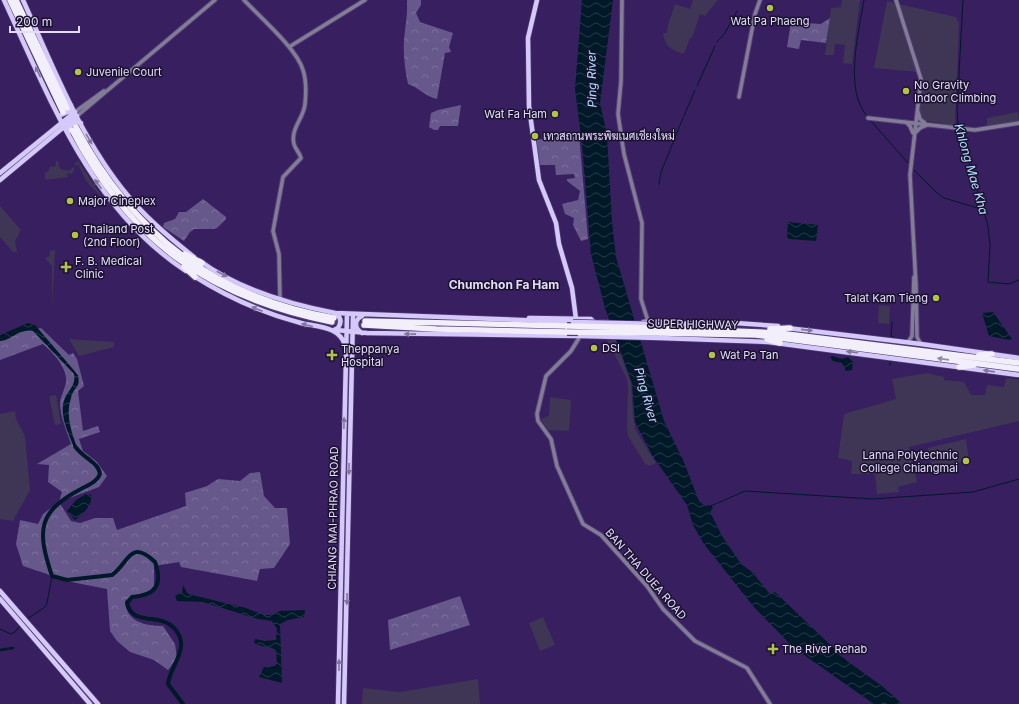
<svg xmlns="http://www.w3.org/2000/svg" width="1019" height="704" viewBox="0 0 1019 704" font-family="Inter,Sarabun,sans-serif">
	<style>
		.green { fill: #3e3654 }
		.forest { fill: url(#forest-crowns) }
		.water { fill: url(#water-waves) }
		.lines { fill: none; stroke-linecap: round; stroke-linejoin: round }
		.stream { stroke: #001929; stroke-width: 1 }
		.canal { stroke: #001929; stroke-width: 2.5 }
		.river { stroke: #001929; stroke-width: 4 }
		.highway-tunnel { stroke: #513b77; stroke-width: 5.5; stroke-dasharray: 5.5 3; stroke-linecap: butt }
		.minor-casing { stroke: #533d79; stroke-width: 5.5 }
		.major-casing { stroke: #533d79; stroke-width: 6 }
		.highway-casing { stroke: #533d79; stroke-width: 8 }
		.minor { stroke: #827d94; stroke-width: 3.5 }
		.major { stroke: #d5c9fa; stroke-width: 4.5 }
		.highway { stroke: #f2effb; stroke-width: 5.5 }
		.major-bridge-casing { stroke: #533d79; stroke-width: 6; stroke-linecap: butt }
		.highway-bridge-casing { stroke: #533d79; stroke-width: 8; stroke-linecap: butt }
		.major-bridge { stroke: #d5c9fa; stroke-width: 4.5 }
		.highway-bridge { stroke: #f2effb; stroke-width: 5.5 }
		.oneway { fill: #81779e }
		.oneway2 { fill: #918c9f }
		.poi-dot { fill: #b3c24b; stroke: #1b122e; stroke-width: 1.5 }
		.labels { text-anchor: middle; stroke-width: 3; stroke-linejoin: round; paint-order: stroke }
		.poi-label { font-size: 11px; fill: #e3dcfc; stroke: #1b122e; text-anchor: start }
		.street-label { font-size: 11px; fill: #e3dcfc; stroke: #1b122e }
		.water-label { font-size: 12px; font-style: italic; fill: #afe0ff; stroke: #1b122e }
		.neighbourhood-label { font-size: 12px; font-weight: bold; fill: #e3dcfc; stroke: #1b122e }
	</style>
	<defs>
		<pattern id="forest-crowns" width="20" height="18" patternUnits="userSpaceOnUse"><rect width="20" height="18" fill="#66588b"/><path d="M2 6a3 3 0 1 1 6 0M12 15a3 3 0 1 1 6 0" fill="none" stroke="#7c6f9c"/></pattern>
		<pattern id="water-waves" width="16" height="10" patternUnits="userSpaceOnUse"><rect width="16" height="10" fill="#001929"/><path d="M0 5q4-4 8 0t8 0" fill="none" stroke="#253a49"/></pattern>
	</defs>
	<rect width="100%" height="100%" fill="#371f60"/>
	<!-- green -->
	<path class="green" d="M693 0H718L705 16 700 14 692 38H690L684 54C672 50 665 47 663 33H667L668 25 675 4 690 9Z
		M842 0H860L852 64 843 63 845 45 835 44 834 55H825L831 8 841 7Z
		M887 1 895 3 917 72 874 68Z
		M899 4 956 17 959 23 955 126 922 120 919 116 924 80Z
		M1018 112 1019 122 987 128V118Z
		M56 161H58L60 169 69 171 73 167 75 168 72 174 67 173 68 177 45 180V172H48L50 166 55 167Z
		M78 161 102 197H101L86 181 78 164 77 166 74 164Z
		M0 206 21 230 15 241 17 252H13L0 237Z
		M55 250 52 309V266L45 258 50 256V251Z
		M879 305 890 306 889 324 878 323Z
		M599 319H608L631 383 633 415 636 431 656 463 650 466 645 464 628 436 627 427 628 385 626 377 605 336Z
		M69 339 114 342V347L79 356Z
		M927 373 944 377V380L964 382 971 395H985L987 385 1004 387 1006 378 1019 380V421L909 447 917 482 898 487 899 492 877 494 875 474H851L852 461 838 458 844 414 896 399 892 379Z
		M56 395 61 424 55 425 49 396Z
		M550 397 571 400 569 431 548 430 541 419 549 416Z
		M15 411 16 419 25 436 30 490 13 521 0 519V414Z
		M966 439 969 461 932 468 928 448Z
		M543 617 555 645 540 651 529 623Z
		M478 679 480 704H362L363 688 400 692Z"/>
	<!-- forest -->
	<path class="forest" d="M407 0H421V5L416 13 420 22 453 33 449 47 451 52 445 53 437 99C425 96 419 88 408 84 405 69 403 55 404 40 405 26 408 14 407 0Z
		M830 18 826 43 801 40 799 49 787 47 791 22 821 24Z
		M461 105 458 126H440L438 130H434L429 127 431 113 438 110Z
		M579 134 588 239 581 241 573 225 574 218 565 214 562 204 578 200 580 191 567 181V179L575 178 574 174 556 175 555 165H539L536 140Z
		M203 199 226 217V219L217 228 213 229H194L190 232 184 241 163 227 164 223 175 219 179 212H186Z
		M41 328 69 355 73 353 77 359 84 386 78 391 83 431 98 426 100 432 79 439 83 451 96 461 107 476 99 487 59 502 71 521 80 523 95 518H113L117 530 186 506 185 493 207 486 218 479 240 481 250 473 260 472 264 496 275 508H287L290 544 274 568 260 569 257 581 181 567 179 562 154 566V586L148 593 131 596 125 601C126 622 146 626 163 626L175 644 177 658 168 670 154 660 130 652 117 641 110 631 107 589 56 579 47 574 23 566 16 544 20 520 38 524 43 514 59 502 62 492 48 482 49 465 37 464 71 444C67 432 60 416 60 403 61 395 65 389 66 382 68 368 52 352 43 344L0 360V341L5 340 19 332Z
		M460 596 470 625 390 650 388 620Z"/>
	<!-- water -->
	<path class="water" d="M582 0H613L600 103 607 135 612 222 616 257 664 421 683 460 699 501 705 506 711 505 713 508 710 512 722 536 741 564 752 572 770 594 775 592 847 661 882 686 902 704H874L794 648 753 606 704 544 693 525 687 505 652 455 635 422 632 383 605 308 591 254 582 144 575 89Z
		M788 222 818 225 816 241 789 239 787 237Z
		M993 312 1012 339 1010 340 989 336 982 313Z
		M28 323 35 325 78 375C81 389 73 387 71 398 65 416 72 433 78 450L74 448C69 434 61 420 63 405 64 393 77 387 74 374L33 331C19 328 13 340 0 341V335Z
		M832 356 842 359 848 357 853 362 852 370 846 371 842 363 833 361 830 357Z
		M86 494 91 495C93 506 82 514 75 520L67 511 76 500Z
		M183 585 188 594 246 608 264 615H270L280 611 305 610 304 617 288 620 280 624 282 683 259 677 264 667 275 666 277 663 276 650C269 646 261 647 254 643L255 639 265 641 276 640 277 629 272 621 258 619 203 602 177 601 175 596 176 594H182Z"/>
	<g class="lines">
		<!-- stream -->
		<path class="stream" d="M864 0C859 31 843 92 868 117
			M717 42 725 33 737 11
			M697 86 715 46
			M684 116 695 90
			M870 120 908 163
			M958 126 957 110 963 0
			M959 129 988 226 990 245 988 282 1009 284 1019 280
			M914 170 936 192 944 198 981 209
			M659 184 661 172 683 118
			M892 322 891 336 894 337
			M890 365V362L892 361
			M711 506 745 491 873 499 973 492 1019 479
			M27 619 45 607 47 603 52 576
			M0 629 11 634 15 632 21 625"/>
		<!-- canal -->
		<path class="canal" d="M0 650 13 648"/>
		<!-- river -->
		<path class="river" d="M75 446C81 457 98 461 100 474 97 482 88 485 81 489 37 512 37 531 52 576L67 580 112 575C129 563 130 538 155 562 163 585 156 595 132 597L127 603C132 626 159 613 173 627 193 646 170 665 168 684L183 704"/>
		<!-- highway-tunnel -->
		<path class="highway-tunnel" d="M336 318 365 321
			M332 322 364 325"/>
		<defs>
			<path id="minor" d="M244 0C260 17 297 49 303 70 306 79 306 94 305 104 304 118 290 129 294 144 295 149 300 153 301 158L283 177 273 231 279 254 280 299
				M622 0 621 81 618 114 624 154 642 223 641 299 648 321
				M896 0 921 79 910 175 916 286 917 337 921 344
				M289 47 365 0
				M739 97 755 14 760 0
				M75 112 104 91
				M918 112 920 119 925 123
				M77 116 215 0
				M868 118 975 130 1019 123
				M906 122 910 126 913 133
				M914 134 920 128 927 125
				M579 338 571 351 546 376 537 414 538 421 551 439 557 466 583 524 601 535 647 586 663 609 695 641 747 668 770 704
				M908 342 912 336 914 277"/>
			<path id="major" d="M4 0C50 99 91 209 186 271
				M23 0C53 67 81 140 129 197 148 220 171 239 194 257
				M537 0 528 38 529 106 539 180 556 223 559 244 572 288 576 319
				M61 115 70 111 71 105
				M68 134 69 127 75 122 81 123
				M0 173 75 112
				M0 180 77 116
				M200 261C238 289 289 304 335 313L573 322
				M194 276C227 297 263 313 301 323 317 327 339 326 345 345
				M362 316C354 320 354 328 362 333
				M529 318 591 319 597 325
				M660 324 735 323 778 326
				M642 325 643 322 668 321
				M787 328 921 344 1019 358
				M334 330 338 328C342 322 341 317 335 313
				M336 330 367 333 580 336
				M660 338 768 342 1019 375
				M0 591 98 704
				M0 599 90 704
				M338 704 347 314
				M344 704 353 315"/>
			<path id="highway" d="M10 0 63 112
				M16 0 67 108
				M76 127C133 234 214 297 334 318
				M72 130C130 241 209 298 332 322
				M185 254 202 263
				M184 267 195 277
				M365 321 567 326
				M364 325 436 329 567 332
				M660 328 779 333 1019 363
				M770 329 790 328
				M660 333 756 335 1019 369
				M767 339 780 343
				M979 355 992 354
				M959 367 974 365"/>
		</defs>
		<!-- minor casing -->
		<use href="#minor" class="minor-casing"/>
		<!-- major casing -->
		<use href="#major" class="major-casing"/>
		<!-- highway casing -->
		<use href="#highway" class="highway-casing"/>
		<!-- minor -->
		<use href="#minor" class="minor"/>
		<!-- major -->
		<use href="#major" class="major"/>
		<!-- highway -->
		<use href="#highway" class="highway"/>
		<defs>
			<path id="major-bridge" d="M573 322 660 324
				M580 336 660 338"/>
			<path id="highway-bridge" d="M567 326 660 328
				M567 332 660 333"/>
		</defs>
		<!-- major-bridge casing -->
		<use href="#major-bridge" class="major-bridge-casing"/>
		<!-- highway-bridge casing -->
		<use href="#highway-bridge" class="highway-bridge-casing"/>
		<!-- major-bridge -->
		<use href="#major-bridge" class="major-bridge"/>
		<!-- highway-bridge -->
		<use href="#highway-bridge" class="highway-bridge"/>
	</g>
	<!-- one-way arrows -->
	<defs><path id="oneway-solid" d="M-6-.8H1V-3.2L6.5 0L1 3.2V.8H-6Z"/></defs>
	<g class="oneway">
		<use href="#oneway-solid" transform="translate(38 72) rotate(-116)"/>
		<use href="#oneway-solid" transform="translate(89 139) rotate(60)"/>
		<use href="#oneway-solid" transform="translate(98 184) rotate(-125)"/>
		<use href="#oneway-solid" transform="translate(222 274) rotate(28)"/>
		<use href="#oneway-solid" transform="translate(257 309) rotate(-159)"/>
		<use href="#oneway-solid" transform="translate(307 325) rotate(-166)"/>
		<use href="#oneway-solid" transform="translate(807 330) rotate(6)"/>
		<use href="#oneway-solid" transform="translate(410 334) rotate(-179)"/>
		<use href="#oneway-solid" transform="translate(852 352) rotate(-173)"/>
		<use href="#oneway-solid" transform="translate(989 371) rotate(-172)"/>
		<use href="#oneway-solid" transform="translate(344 423) rotate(-89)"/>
		<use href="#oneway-solid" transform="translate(349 469) rotate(91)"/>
		<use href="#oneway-solid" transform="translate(347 599) rotate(91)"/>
		<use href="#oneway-solid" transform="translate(339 665) rotate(-90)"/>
	</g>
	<use class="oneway2" href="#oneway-solid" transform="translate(943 359) rotate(-172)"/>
	<!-- markers -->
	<g class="poi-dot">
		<circle cx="770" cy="8" r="4"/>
		<circle cx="78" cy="72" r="4"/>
		<circle cx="906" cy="91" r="4"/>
		<circle cx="555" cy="114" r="4"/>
		<circle cx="535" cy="136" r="4"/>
		<circle cx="70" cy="201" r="4"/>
		<circle cx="75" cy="235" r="4"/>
		<path d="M64 261h4v4h4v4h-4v4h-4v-4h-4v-4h4z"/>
		<circle cx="936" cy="298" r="4"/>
		<circle cx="594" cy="348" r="4"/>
		<path d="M330 349h4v4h4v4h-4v4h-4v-4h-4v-4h4z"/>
		<circle cx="712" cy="355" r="4"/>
		<circle cx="966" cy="461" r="4"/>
		<path d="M771 643h4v4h4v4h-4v4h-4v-4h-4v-4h4z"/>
	</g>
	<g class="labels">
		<!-- poi labels -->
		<g class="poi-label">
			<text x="770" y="25" text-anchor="middle">Wat Pa Phaeng</text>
			<text x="86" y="76">Juvenile Court</text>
			<text x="914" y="89">No Gravity<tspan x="914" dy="13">Indoor Climbing</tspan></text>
			<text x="547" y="118" text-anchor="end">Wat Fa Ham</text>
			<text x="543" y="140">เทวสถานพระพิฆเนศเชียงใหม่</text>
			<text x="78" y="205">Major Cineplex</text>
			<text x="83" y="233">Thailand Post<tspan x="83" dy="13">(2nd Floor)</tspan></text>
			<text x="75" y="265">F. B. Medical<tspan x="75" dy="13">Clinic</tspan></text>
			<text x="928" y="302" text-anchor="end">Talat Kam Tieng</text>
			<text x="602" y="352">DSI</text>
			<text x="341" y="353">Theppanya<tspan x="341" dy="13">Hospital</tspan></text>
			<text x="720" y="359">Wat Pa Tan</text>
			<text x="958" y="459" text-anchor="end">Lanna Polytechnic<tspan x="958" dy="13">College Chiangmai</tspan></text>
			<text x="782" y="653">The River Rehab</text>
		</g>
		<!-- street labels -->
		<g class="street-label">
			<text transform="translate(693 324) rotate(1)" y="4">SUPER HIGHWAY</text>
			<text transform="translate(333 518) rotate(-89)" y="4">CHIANG MAI-PHRAO ROAD</text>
			<text transform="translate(646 574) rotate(49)" y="4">BAN THA DUEA ROAD</text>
		</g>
		<!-- water labels -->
		<g class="water-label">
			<text transform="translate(592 79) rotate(-91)" y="4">Ping River</text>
			<text transform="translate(971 169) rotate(74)" y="4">Khlong Mae Kha</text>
			<text transform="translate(646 395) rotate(74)" y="4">Ping River</text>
		</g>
		<!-- neighbourhood labels -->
		<g class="neighbourhood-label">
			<text x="504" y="289">Chumchon Fa Ham</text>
		</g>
	</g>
	<!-- scale -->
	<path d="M10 26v6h69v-6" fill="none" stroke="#e3dcfc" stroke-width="2"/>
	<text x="16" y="26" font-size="12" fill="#e3dcfc" stroke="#1b122e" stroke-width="3" paint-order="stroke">200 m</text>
</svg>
